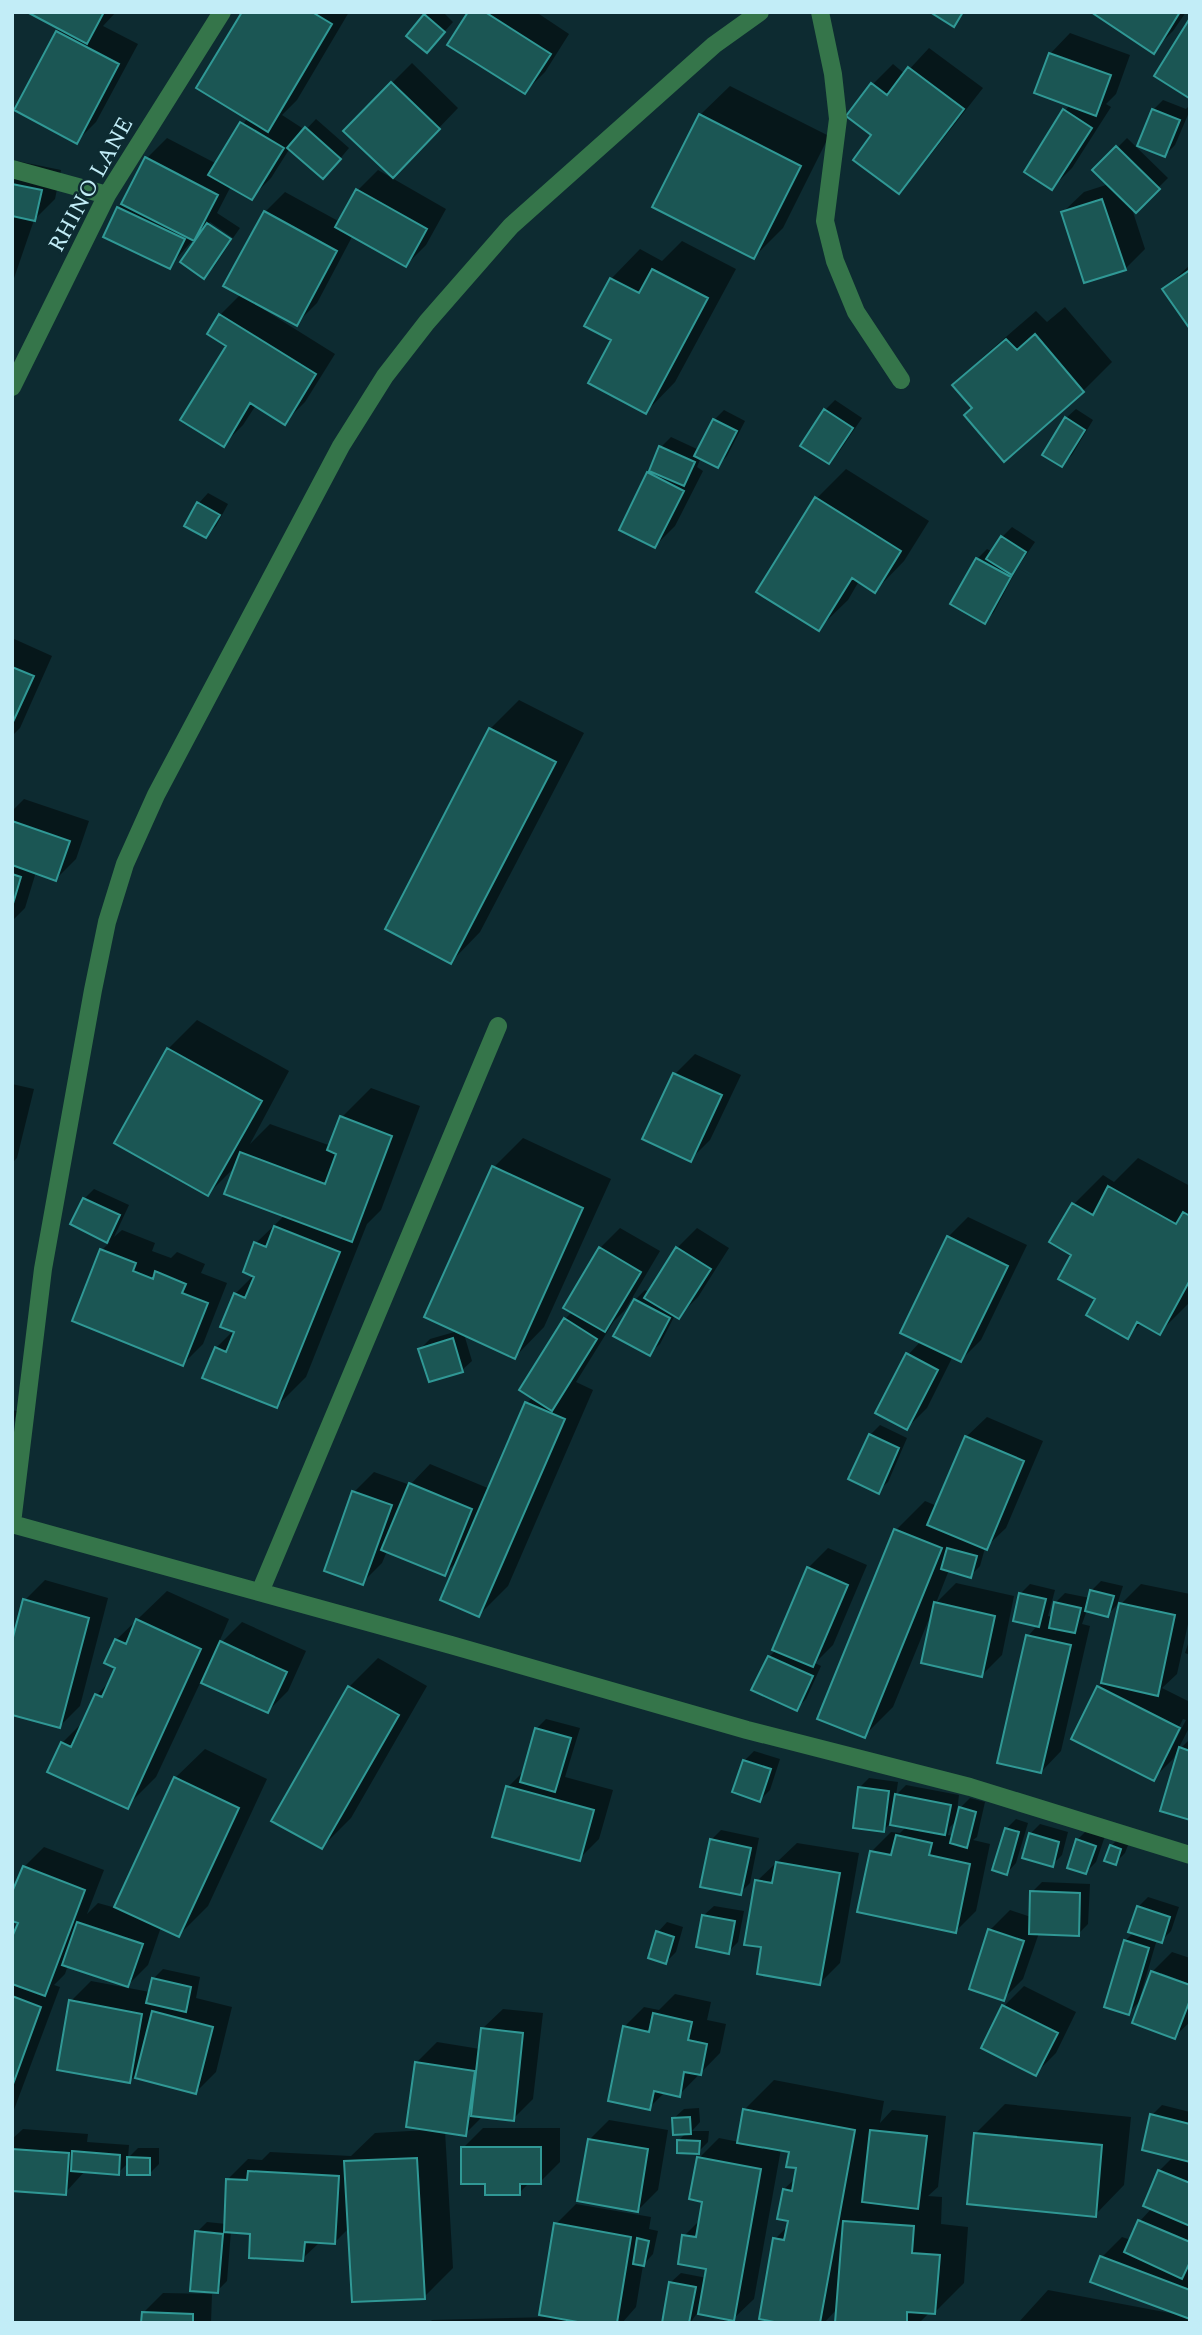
<svg xmlns="http://www.w3.org/2000/svg" width="1202" height="2335" viewBox="0 0 1202 2335" font-family="Spectral,serif">
	<style>
		.shadow { fill: #0007; fill-rule: evenodd }
		.building { fill: #1b5654; stroke: #309895; stroke-width: 2 }
		.lines { fill: none; stroke-linecap: round; stroke-linejoin: round }
		.minor { stroke: #35754a; stroke-width: 18 }
		.labels { text-anchor: middle; stroke-width: 5; stroke-linejoin: round; paint-order: stroke }
		.street-label { font-size: 23px; fill: #c2edf7; stroke: #0d2b31 }
	</style>
	<rect width="100%" height="100%" fill="#0d2b31"/>
	<!-- shadow -->
	<path class="shadow" d="M31 12H116L103 26 138 44 96 122 76 142 57 32 61 28Z
		M244 12H349L297 100 282 115 302 128 297 136 299 137 316 119 349 148 333 167 290 148 271 178 251 198 231 186 217 213 240 228 233 238 210 222 208 225 231 241 214 267 204 276 200 232 170 266 119 208 147 158 167 138 217 164 248 117Z
		M429 12H443L453 22 436 41 409 35Z
		M470 12H536L569 34 545 72 525 92Z
		M1093 12H1186L1173 31 1153 51Z
		M1070 33 1130 55 1116 94 1106 104 1111 107 1072 168 1052 188 1026 171 1070 104 1050 54Z
		M929 48 983 88 918 171 898 191 874 135 873 84 893 64 905 74Z
		M412 63 458 108 413 155 392 83Z
		M730 86 829 136 783 228 754 257 700 115Z
		M1163 100 1186 109 1190 105V110L1175 145 1165 155 1153 110Z
		M1127 138 1168 178 1136 210 1131 206 1145 249 1125 269 1063 212 1084 192 1109 184 1095 170Z
		M12 160 61 170 55 199 34 220 12 284Z
		M378 170 446 209 426 245 406 265 353 235 317 303 297 323 264 306 263 309 335 354 305 402 285 422 256 405 243 425 223 445 228 345 209 334 220 315 241 294 265 212 285 192 340 222 358 190Z
		M682 241 736 269 675 382 646 412 613 339 611 279 640 249 662 261Z
		M1190 265V326L1164 289Z
		M1065 307 1112 362 1083 391 1004 459 974 408 955 385 984 356 1036 311 1047 322Z
		M835 400 862 418 839 452 829 462 825 410Z
		M1076 409 1093 420 1072 455 1062 465 1066 418Z
		M724 410 745 421 727 456 718 466 701 457 697 467 703 471 675 526 655 546 649 473 661 447 671 437 699 450 714 420Z
		M846 469 929 521 904 561 875 591 859 581 848 600 818 629 758 592 817 498Z
		M208 493 228 504 216 526 206 536 186 526 199 503Z
		M1012 527 1035 542 1018 567 994 612 985 622 977 559 987 549 993 552 1002 537Z
		M12 638 52 656 20 728 12 736Z
		M519 700 584 733 480 932 451 962 490 729Z
		M24 799 89 821 76 859 56 879 36 872 25 908 12 921V811Z
		M197 1020 289 1071 250 1144 270 1124 331 1146 342 1117 371 1088 420 1106 381 1210 367 1224 306 1377 277 1406 216 1348 234 1330 235 1294 254 1275 256 1243 285 1215 237 1165 208 1194 168 1049Z
		M695 1054 741 1075 710 1140 690 1160 675 1074Z
		M12 1084 34 1089 17 1158 12 1163Z
		M523 1138 611 1179 544 1327 515 1357 464 1334 472 1361 462 1370 420 1349 430 1339 458 1331 494 1167Z
		M1138 1158 1190 1186V1302L1160 1332 1141 1323 1127 1337 1097 1298 1073 1254 1074 1204 1103 1175 1114 1182Z
		M94 1189 129 1205 114 1237 122 1230 155 1243 152 1251 171 1258 177 1252 205 1264 201 1273 227 1283 203 1344 183 1364 102 1250 110 1242 72 1224 84 1199Z
		M968 1217 1027 1245 981 1340 961 1360 953 1356 927 1408 907 1428 908 1355 921 1341 948 1237Z
		M620 1228 660 1251 625 1310 614 1321 576 1382 593 1390 508 1586 479 1615 460 1559 444 1574 387 1551 382 1563 362 1583 354 1492 374 1472 410 1485 430 1464 490 1489 527 1403 533 1397 565 1319 573 1311 600 1248Z
		M697 1228 729 1248 698 1297 678 1317 675 1315 660 1344 650 1353 616 1335 635 1300 645 1290 649 1292 677 1248Z
		M12 1410 17 1411 12 1430Z
		M987 1417 1043 1441 1006 1528 985 1548 980 1566 970 1576 949 1570 936 1603 956 1583 1014 1596 1002 1655 982 1675 931 1614 893 1707 864 1736 896 1530 925 1501 937 1506 966 1437Z
		M880 1425 907 1438 888 1482 878 1491 870 1435Z
		M828 1548 867 1565 833 1645 815 1663 821 1666 806 1699 796 1709 769 1657 776 1650 808 1568Z
		M45 1580 108 1598 80 1706 60 1726 25 1600Z
		M1101 1581 1123 1586 1117 1605 1107 1615 1087 1610 1082 1624 1090 1626 1061 1751 1041 1772 1028 1636 1038 1625 1020 1594 1030 1584 1055 1590 1048 1616 1053 1617 1055 1603 1065 1593 1090 1598 1091 1591Z
		M1141 1584 1190 1594V1615L1177 1674 1162 1688 1190 1702V1726L1173 1759 1153 1779 1073 1738 1099 1687 1103 1682 1121 1604ZM1183 1719 1186 1720 1167 1757H1164Z
		M167 1591 229 1619 217 1647 242 1622 306 1651 288 1691 268 1711 201 1681 156 1777 127 1806 62 1743 85 1720 97 1695 112 1679 118 1667 116 1640Z
		M1190 1638V1655L1185 1653Z
		M378 1658 427 1686 351 1818 322 1847 349 1687Z
		M546 1719 580 1728 565 1777 613 1790 599 1839 579 1859 508 1787 525 1770 536 1729Z
		M1190 1739V1819L1180 1749Z
		M205 1749 267 1779 208 1906 179 1935 161 1927 148 1965 128 1985 68 1965 65 1974 54 1985 60 1987 12 2115V1966L20 1922 24 1867 44 1847 104 1870 87 1914 98 1903 116 1908 175 1778Z
		M754 1751 780 1759 770 1790 760 1800 744 1761Z
		M869 1778 898 1782 896 1795 906 1785 959 1795 957 1811 970 1798 985 1802 977 1837 973 1840 990 1844 976 1911 956 1931 871 1852 891 1832 900 1833 907 1826 890 1823 884 1830 859 1788ZM957 1820 953 1836 948 1835 950 1827Z
		M1016 1819 1028 1823 1016 1863 1007 1873 994 1869 1007 1828Z
		M1040 1824 1068 1832 1062 1855 1052 1865 1030 1834Z
		M721 1830 759 1838 750 1883 740 1893 711 1840Z
		M1087 1830 1105 1836 1096 1862 1086 1872 1077 1840Z
		M1121 1836 1130 1840 1125 1853 1115 1863 1111 1846Z
		M797 1843 859 1853 840 1963 820 1983 763 1946 757 1881Z
		M1042 1882 1090 1884 1088 1924 1078 1934 1039 1933 1023 1979 1003 1999 990 1930 1010 1910 1031 1917 1032 1892Z
		M1148 1897 1179 1907 1171 1931 1161 1941 1157 1939 1140 1997H1143L1152 1972 1172 1952 1190 1958V1984L1161 1973V1977L1190 1987V2022L1174 2037 1142 1999 1128 2013 1125 1941 1134 1932 1138 1907Z
		M714 1906 744 1911 738 1942 728 1952 704 1915Z
		M667 1922 683 1927 676 1952 666 1962 658 1932Z
		M163 1969 200 1977 196 1998 232 2007 216 2072 196 2092 139 2072 129 2081 71 2001 91 1981 150 1992 153 1979Z
		M1024 1986 1076 2012 1056 2053 1036 2073 1004 2006Z
		M675 1994 711 2002 707 2020 726 2024 720 2053 679 2095 665 2092 649 2108 624 2027 644 2007 659 2010Z
		M503 2009 543 2013 533 2099 513 2119 483 2116 465 2134 445 2131 453 2268 424 2297 349 2228 335 2242H320L302 2259 252 2232 231 2231 227 2281 217 2291 197 2232 207 2222 226 2224 228 2179 248 2159 262 2160 270 2152 351 2156 375 2133 427 2130 417 2062 437 2042 480 2049 482 2029Z
		M774 2080 884 2101 880 2123 892 2110 946 2116 938 2187 928 2196 942 2197 941 2224 968 2227 964 2283 935 2312H930L919 2323H836L837 2309 824 2323H788L775 2239 789 2225 784 2189 796 2178 798 2167 791 2151 781 2149 754 2299 733 2319 698 2312 690 2323H672L671 2282 681 2273 707 2278 708 2268 684 2236 701 2219 704 2200 699 2158 719 2138 739 2142 745 2109Z
		M1005 2104 1131 2117 1124 2185 1095 2215 976 2133Z
		M1162 2105 1190 2112V2323H1018L1048 2290 1175 2314V2312L1102 2257 1122 2237 1131 2240 1140 2221 1152 2208 1159 2171 1174 2156 1152 2115Z
		M699 2108 700 2122 692 2131H709L708 2142 698 2152 679 2140 687 2132 674 2118 684 2109Z
		M609 2120 668 2130 658 2190 638 2210 589 2140Z
		M483 2128H560V2162L540 2182H530L519 2193 487 2182 463 2148Z
		M23 2129 88 2134 87 2142 129 2145 128 2158 138 2148H159V2164L149 2174 128 2163 118 2173 85 2171 65 2193 12 2189V2139Z
		M576 2204 651 2217 649 2229 658 2231 653 2254 643 2265 636 2307 622 2323H429L432 2320 553 2317 556 2224Z
		M163 2293 212 2294 211 2323H143V2313Z"/>
	<!-- building -->
	<path class="building" d="M27 12H104L87 44Z
		M242 12H312L332 24 268 132 196 88Z
		M468 12H485L551 54 525 94 447 45Z
		M930 12H963L954 27Z
		M1091 12H1180L1154 54Z
		M424 14 445 32 427 53 406 36Z
		M1190 18V97L1189 98 1154 76Z
		M56 31 119 64 77 144 14 110Z
		M1049 53 1111 75 1096 116 1034 93Z
		M908 67 964 109 899 194 853 160 871 135 846 116 871 83 887 95Z
		M391 82 440 129 393 178 343 131Z
		M1063 109 1092 128 1052 190 1024 172Z
		M1152 109 1180 120 1165 157 1137 146Z
		M699 114 801 166 754 259 652 207Z
		M240 122 284 148 252 200 208 175Z
		M305 127 341 159 323 179 287 148Z
		M1116 146 1160 189 1136 213 1092 170Z
		M145 157 218 195 194 241 121 204Z
		M12 184 42 190 35 221 12 216Z
		M356 189 427 229 406 267 335 227Z
		M1102 199 1126 270 1084 283 1061 212Z
		M117 207 185 239 170 269 103 237Z
		M264 211 337 251 297 326 223 286Z
		M207 223 231 239 204 279 180 262Z
		M652 269 708 298 646 414 588 383 611 340 584 326 610 278 639 293Z
		M1190 270V329L1162 289Z
		M219 314 316 374 285 425 250 403 224 447 180 420 226 346 207 334Z
		M1035 334 1084 392 1004 462 964 415 972 408 952 385 1006 339 1017 350Z
		M824 409 853 428 829 464 800 446Z
		M1065 417 1085 430 1062 467 1042 455Z
		M713 419 737 431 718 468 694 456Z
		M659 446 695 462 684 486 649 471Z
		M647 472 684 491 655 548 619 530Z
		M815 497 901 551 875 593 852 578 819 631 756 592Z
		M197 502 220 515 206 538 184 526Z
		M1001 536 1026 552 1012 575 986 559Z
		M976 558 1011 577 985 624 950 604Z
		M12 667 34 676 12 724Z
		M489 728 556 762 451 964 385 929Z
		M12 821 70 841 56 881 12 865Z
		M12 874 21 877 12 907Z
		M167 1048 262 1101 208 1196 114 1143Z
		M673 1073 722 1095 691 1162 642 1139Z
		M340 1116 392 1136 352 1242 224 1194 240 1152 325 1184 336 1154 327 1150Z
		M492 1166 583 1208 515 1359 424 1317Z
		M1108 1186 1176 1224 1183 1212 1190 1216V1280L1160 1335 1137 1322 1128 1339 1086 1315 1095 1299 1058 1279 1071 1255 1049 1242 1072 1203 1093 1215Z
		M83 1198 120 1215 107 1243 70 1224Z
		M274 1226 340 1252 277 1408 202 1378 215 1347 226 1352 234 1332 220 1327 234 1293 245 1298 254 1277 243 1272 254 1242 266 1247Z
		M947 1236 1008 1266 961 1362 900 1333Z
		M599 1247 641 1272 605 1332 563 1308Z
		M676 1247 711 1269 679 1319 644 1298Z
		M100 1249 136 1263 133 1271 153 1279 155 1271 186 1284 182 1293 208 1303 183 1366 72 1321Z
		M634 1299 670 1318 650 1356 613 1336Z
		M564 1318 597 1339 552 1411 519 1390Z
		M453 1338 463 1372 429 1382 418 1349Z
		M906 1353 938 1370 907 1430 875 1413Z
		M525 1402 565 1419 479 1617 440 1600Z
		M869 1434 899 1448 879 1494 848 1479Z
		M965 1436 1024 1461 987 1550 927 1525Z
		M409 1483 472 1509 445 1576 381 1550Z
		M352 1491 392 1505 363 1585 324 1571Z
		M894 1529 942 1548 865 1738 817 1719Z
		M947 1548 977 1556 971 1578 941 1569Z
		M807 1567 848 1585 813 1667 772 1650Z
		M1090 1590 1114 1596 1108 1617 1085 1611Z
		M1019 1593 1046 1599 1039 1627 1013 1621Z
		M23 1599 89 1618 60 1728 12 1715V1641Z
		M934 1602 995 1616 982 1677 921 1663Z
		M1054 1602 1081 1608 1075 1633 1049 1628Z
		M1119 1603 1175 1615 1158 1696 1101 1683Z
		M136 1619 201 1649 128 1809 47 1772 61 1742 71 1747 95 1694 102 1697 115 1668 104 1663 115 1639 126 1644Z
		M1026 1635 1071 1645 1041 1773 997 1763Z
		M220 1641 287 1672 268 1713 201 1683Z
		M768 1656 813 1676 797 1711 751 1690Z
		M348 1686 399 1715 322 1849 271 1821Z
		M1097 1686 1180 1728 1154 1781 1071 1739Z
		M535 1728 571 1738 555 1792 520 1782Z
		M1179 1747 1190 1751V1820L1160 1811Z
		M743 1760 771 1769 760 1802 732 1792Z
		M174 1777 239 1808 179 1937 114 1907Z
		M506 1786 594 1810 580 1861 492 1837Z
		M858 1787 889 1791 884 1832 853 1828Z
		M895 1794 951 1805 945 1835 890 1825Z
		M959 1807 976 1812 967 1848 950 1843Z
		M1005 1828 1019 1832 1007 1875 992 1870Z
		M1029 1833 1059 1842 1053 1867 1022 1858Z
		M896 1835 932 1843 929 1855 970 1864 956 1933 857 1912 870 1851 891 1855Z
		M710 1839 751 1848 741 1895 700 1887Z
		M1076 1839 1096 1846 1086 1874 1067 1868Z
		M1110 1845 1121 1849 1116 1865 1104 1861Z
		M776 1862 840 1873 820 1985 757 1974 761 1947 744 1945 755 1880 772 1883Z
		M23 1866 85 1890 45 1996 12 1984V1937L18 1923 12 1921V1892Z
		M1030 1891 1080 1893 1079 1936 1029 1934Z
		M1137 1906 1170 1917 1162 1943 1128 1932Z
		M702 1915 735 1921 729 1954 696 1947Z
		M77 1922 143 1944 128 1987 62 1965Z
		M988 1929 1024 1941 1004 2001 969 1989Z
		M656 1931 674 1937 666 1964 648 1958Z
		M1124 1940 1149 1948 1129 2015 1104 2007Z
		M1151 1971 1190 1985V2000L1175 2039 1132 2023Z
		M152 1978 191 1987 186 2012 146 2003Z
		M12 1996 41 2007 12 2087Z
		M69 2000 142 2014 130 2083 57 2070Z
		M1002 2005 1058 2033 1036 2076 981 2048Z
		M152 2011 213 2027 196 2094 135 2078Z
		M653 2013 692 2022 688 2040 707 2044 701 2075 684 2072 680 2097 654 2091 650 2110 608 2101 623 2026 649 2032Z
		M481 2028 523 2033 514 2121 471 2116Z
		M415 2062 475 2071 466 2136 406 2127Z
		M743 2109 855 2130 820 2323H779L759 2319 773 2238 784 2240 788 2221 777 2219 783 2189 792 2191 796 2168 786 2167 789 2152 737 2143Z
		M1150 2114 1190 2124V2162L1142 2150Z
		M690 2117 691 2134 673 2135 672 2118Z
		M870 2130 927 2136 918 2209 862 2202Z
		M974 2133 1102 2145 1096 2217 967 2204Z
		M588 2139 648 2149 638 2212 577 2201Z
		M677 2140 700 2141 699 2154 677 2153Z
		M461 2147H541V2184H520V2195H485V2184H461Z
		M12 2149 69 2153 66 2195 12 2191Z
		M72 2151 120 2155 119 2175 71 2171Z
		M127 2157 150 2158V2175H127Z
		M697 2157 761 2169 734 2321 698 2314 706 2269 678 2264 682 2235 696 2237 702 2202 689 2199Z
		M417 2158 425 2299 352 2302 344 2161Z
		M1158 2170 1190 2183V2226L1143 2206Z
		M248 2171 339 2176 335 2244 305 2242 303 2261 249 2258 250 2234 224 2232 226 2179 247 2180Z
		M1138 2220 1190 2242V2262L1182 2279 1124 2252Z
		M843 2221 914 2226 912 2253 940 2255 935 2314 907 2312V2323H835Z
		M554 2223 631 2237 617 2323H583L539 2315Z
		M195 2231 223 2234 218 2293 190 2291Z
		M637 2238 649 2241 644 2266 633 2264Z
		M1100 2256 1190 2290V2319L1090 2282Z
		M669 2282 696 2287 689 2323H662Z
		M142 2312 193 2314V2323H141Z"/>
	<g class="lines">
		<!-- minor -->
		<path class="minor" d="M820 12 833 74 838 119 825 221 835 261 856 312 901 380
			M12 169 107 195
			M12 387 107 195 222 12
			M12 1523 43 1269 93 990 107 922 125 864 156 795 341 446 385 376 427 322 511 226 714 45 760 12
			M12 1524 451 1645 747 1730 970 1787 1190 1855
			M260 1592 498 1026"/>
	</g>
	<g class="labels">
		<!-- street labels -->
		<g class="street-label">
			<text transform="translate(90 184) rotate(-61)" y="8">RHINO LANE</text>
		</g>
	</g>
	<!-- border -->
	<rect width="1202" height="2335" fill="none" stroke="#c2edf7" stroke-width="28"/>
</svg>
